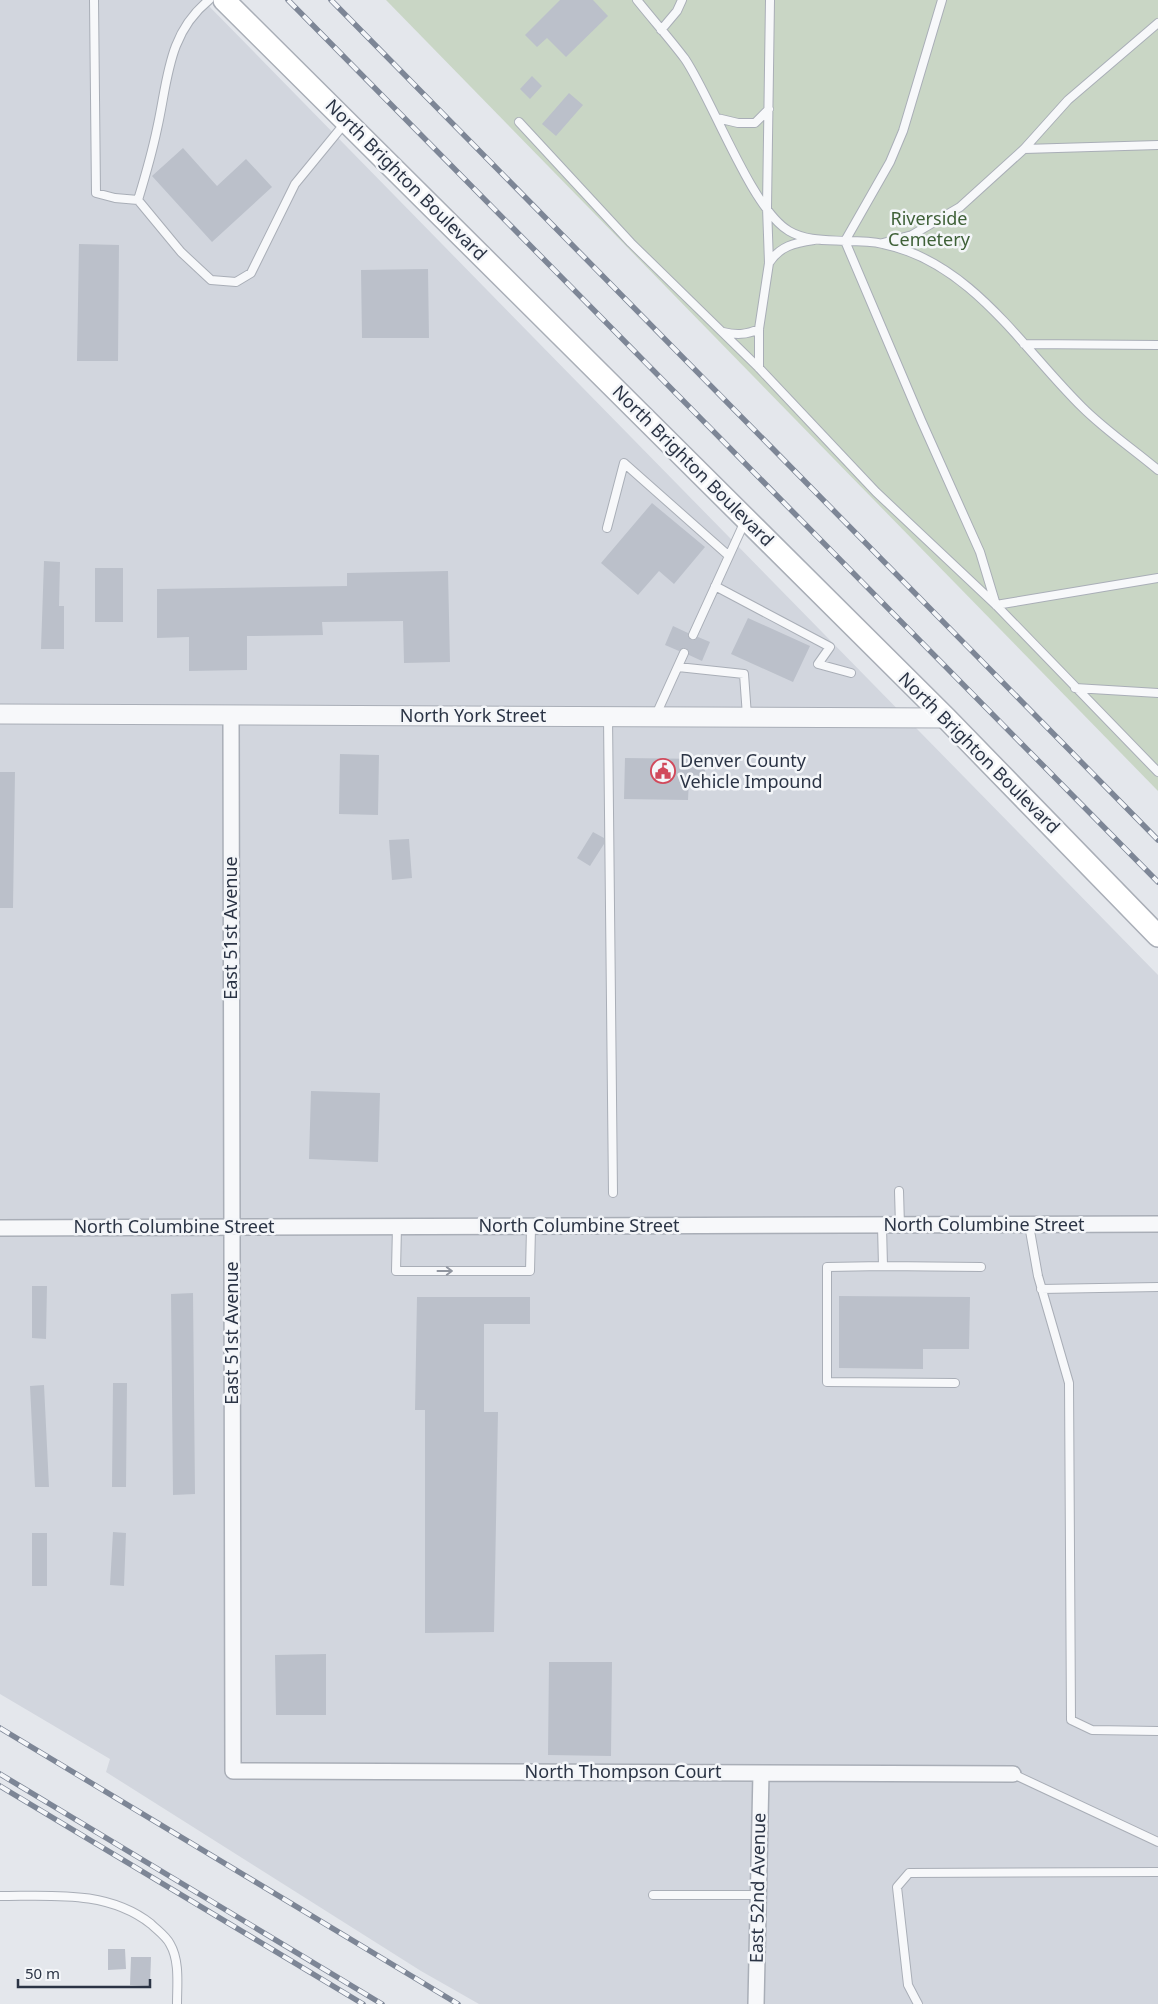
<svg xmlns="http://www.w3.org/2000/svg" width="1158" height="2004" viewBox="0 0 1158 2004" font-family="'Noto Sans',sans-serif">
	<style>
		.built { fill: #d2d6de }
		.green { fill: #c9d6c5 }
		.building { fill: #bbc0ca }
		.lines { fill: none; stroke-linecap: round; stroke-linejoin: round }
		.service-casing { stroke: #a9aeb7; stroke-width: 10 }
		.minor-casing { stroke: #a9aeb7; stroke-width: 18 }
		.tertiary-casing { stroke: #a9aeb7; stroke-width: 21 }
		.secondary-casing { stroke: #a9aeb7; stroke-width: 24 }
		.service { stroke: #f7f8fa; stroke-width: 8 }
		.minor { stroke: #f7f8fa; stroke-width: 15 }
		.tertiary { stroke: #f7f8fa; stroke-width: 19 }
		.secondary { stroke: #fff; stroke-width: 21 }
		.rail-casing { stroke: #7d8696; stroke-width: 5.5 }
		.rail { stroke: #f4f6f9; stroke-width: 4; stroke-dasharray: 11; stroke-linecap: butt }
		.oneway { stroke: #9196a0 }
		.labels { text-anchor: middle; stroke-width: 5; stroke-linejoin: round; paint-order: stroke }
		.street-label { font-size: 18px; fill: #2b3445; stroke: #f4f6f9 }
		.park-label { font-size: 18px; fill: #3f6138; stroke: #f4f6f9 }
		.poi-label { font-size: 18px; fill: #2b3445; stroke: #f4f6f9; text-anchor: start }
	</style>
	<rect width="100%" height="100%" fill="#e4e7ec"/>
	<!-- built -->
	<path class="built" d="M0 0H203L1158 975V2004H479L421 1971 106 1772 110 1759 0 1694Z"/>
	<!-- green -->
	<path class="green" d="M386 0H1158V791Z"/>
	<!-- building -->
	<path class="building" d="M560 0H593L608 16 566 57 547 38 537 47 525 35Z
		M532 76 542 86 530 99 520 89Z
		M569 93 583 105 556 136 542 124Z
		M183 148 217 186 246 159 272 187 212 242 152 176Z
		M79 244 119 245 118 361H77Z
		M428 269 429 338H362L361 270Z
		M652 503 705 547 674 584 659 571 638 595 601 563Z
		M44 561 60 562 59 606H64V649H41Z
		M95 568H123V622H95Z
		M448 571 450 662 404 663 403 621 322 622 323 635 247 636V670L189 671V637L157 638V589L347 586V573Z
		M748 618 810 646 793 682 731 654Z
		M673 626 688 633 691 640 698 637 710 642 702 661 689 655 686 648 679 651 665 645Z
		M340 754 379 755 378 815 339 814Z
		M625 758 705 759V781L689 780 688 800 624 799Z
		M0 772H15L13 908H0Z
		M593 832 604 838V844L590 866 577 858Z
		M409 839 412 878 392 880 389 840Z
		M311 1091 380 1093 378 1162 309 1159Z
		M32 1286H47L46 1339 32 1338Z
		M193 1293 195 1494 173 1495 171 1294Z
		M839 1296 970 1297 969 1349H923V1369L839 1368Z
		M417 1297H530V1324H484V1412H498L494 1632 425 1633V1410H415Z
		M113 1383H127L126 1487H112Z
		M44 1385 49 1487H35L30 1386Z
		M113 1532 126 1533 124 1586 110 1585Z
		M32 1533H47V1586H32Z
		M326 1654V1715H276L275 1655Z
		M549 1662H612L611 1756 548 1755Z
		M108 1949H125L126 1969 108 1970Z
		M131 1957H151L150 1986 130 1985Z"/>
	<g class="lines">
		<defs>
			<path id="service" d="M94 0 96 193 115 198 138 200 181 252 211 280 236 282 251 273 295 184 345 123
				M637 0C653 20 670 39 685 59 712 99 752 210 789 231 806 241 827 240 845 241L890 162 903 131 942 0
				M661 30 677 11 682 0
				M717 118 738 123H755L769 109
				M519 122 631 243 759 368 876 492 996 605 1158 772
				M1024 149 1158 145
				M138 200C145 177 152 153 157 129 168 81 167 34 209 0
				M883 243 912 235 960 207 1024 149 1068 100 1158 23
				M769 263C780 246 794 243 814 240
				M723 332C736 335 746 335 759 329
				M1024 344 1158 345
				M759 368V329L769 263 767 207 770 0
				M1158 470C1133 449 1105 430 1082 407 1022 348 971 262 883 244 871 241 858 241 845 241L921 420 980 552 996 605 1158 578
				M607 528 624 463 729 556
				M715 586 830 647 818 664 851 673
				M693 635 745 521
				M678 667 744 674 747 716
				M1075 688 1158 693
				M608 717 613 1193
				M655 717 684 653
				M899 1191 900 1226
				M1029 1225 1038 1276 1069 1383 1071 1720 1092 1730 1158 1731
				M397 1226 396 1271H530L531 1228
				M882 1226 883 1266 981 1267
				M883 1266 827 1267V1382L955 1383
				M1041 1289 1158 1287
				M1013 1774 1158 1842
				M653 1895H758
				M0 1896C52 1896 108 1890 151 1924 157 1930 166 1936 170 1944 180 1961 177 1985 177 2004
				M918 2004 908 1985 897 1887 909 1873 1158 1872"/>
			<path id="minor" d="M231 714 233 1771 1013 1774
				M0 1228 1158 1224
				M756 2004 761 1773"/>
			<path id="tertiary" d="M0 714 946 718"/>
			<path id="secondary" d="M224 0 946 718 1158 936"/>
		</defs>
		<!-- service casing -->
		<use href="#service" class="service-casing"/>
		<!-- minor casing -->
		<use href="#minor" class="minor-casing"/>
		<!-- tertiary casing -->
		<use href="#tertiary" class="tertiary-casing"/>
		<!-- secondary casing -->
		<use href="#secondary" class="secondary-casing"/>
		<!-- service -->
		<use href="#service" class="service"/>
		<!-- minor -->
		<use href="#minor" class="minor"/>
		<!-- tertiary -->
		<use href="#tertiary" class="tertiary"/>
		<!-- secondary -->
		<use href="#secondary" class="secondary"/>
		<defs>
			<path id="rail" d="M288 0 1158 882
				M331 0 1158 840
				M0 1728 458 2004
				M0 1774 382 2004
				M0 1786 363 2004"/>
		</defs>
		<!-- rail casing -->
		<use href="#rail" class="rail-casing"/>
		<!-- rail -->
		<use href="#rail" class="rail"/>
	</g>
	<!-- one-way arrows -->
	<defs><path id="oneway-shaft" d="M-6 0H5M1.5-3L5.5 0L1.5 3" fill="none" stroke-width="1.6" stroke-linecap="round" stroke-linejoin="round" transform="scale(1.25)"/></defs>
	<use class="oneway" href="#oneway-shaft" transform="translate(445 1271)"/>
	<!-- icons -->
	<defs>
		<symbol id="civic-ring" viewBox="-11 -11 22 22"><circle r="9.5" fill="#f4f6f9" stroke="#d1495b" stroke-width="1.5"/><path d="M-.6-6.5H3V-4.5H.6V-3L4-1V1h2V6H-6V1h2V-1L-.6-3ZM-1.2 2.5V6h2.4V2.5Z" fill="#d1495b"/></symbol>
	</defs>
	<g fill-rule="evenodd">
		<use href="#civic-ring" x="649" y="757" width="28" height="28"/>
	</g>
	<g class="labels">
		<!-- street labels -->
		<g class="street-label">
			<text transform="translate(406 180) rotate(45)" y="6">North Brighton Boulevard</text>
			<text transform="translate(693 466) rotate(45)" y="6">North Brighton Boulevard</text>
			<text x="473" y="722">North York Street</text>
			<text transform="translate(979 753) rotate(45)" y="6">North Brighton Boulevard</text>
			<text transform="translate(231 928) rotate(-90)" y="6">East 51st Avenue</text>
			<text x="984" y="1231">North Columbine Street</text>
			<text x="579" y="1232">North Columbine Street</text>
			<text x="174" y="1233">North Columbine Street</text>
			<text transform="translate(232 1333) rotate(-90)" y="6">East 51st Avenue</text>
			<text x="623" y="1778">North Thompson Court</text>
			<text transform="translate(758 1888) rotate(-89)" y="6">East 52nd Avenue</text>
		</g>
		<!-- park labels -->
		<g class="park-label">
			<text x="929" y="225">Riverside<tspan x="929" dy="21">Cemetery</tspan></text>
		</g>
		<!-- poi labels -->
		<g class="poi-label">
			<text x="680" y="767">Denver County<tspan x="680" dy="21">Vehicle Impound</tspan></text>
		</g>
	</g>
	<!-- scale -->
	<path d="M18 1979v8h132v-8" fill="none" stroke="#2b3445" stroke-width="2.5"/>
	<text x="25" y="1979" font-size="15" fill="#2b3445" stroke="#f4f6f9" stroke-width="4" paint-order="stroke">50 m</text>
</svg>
